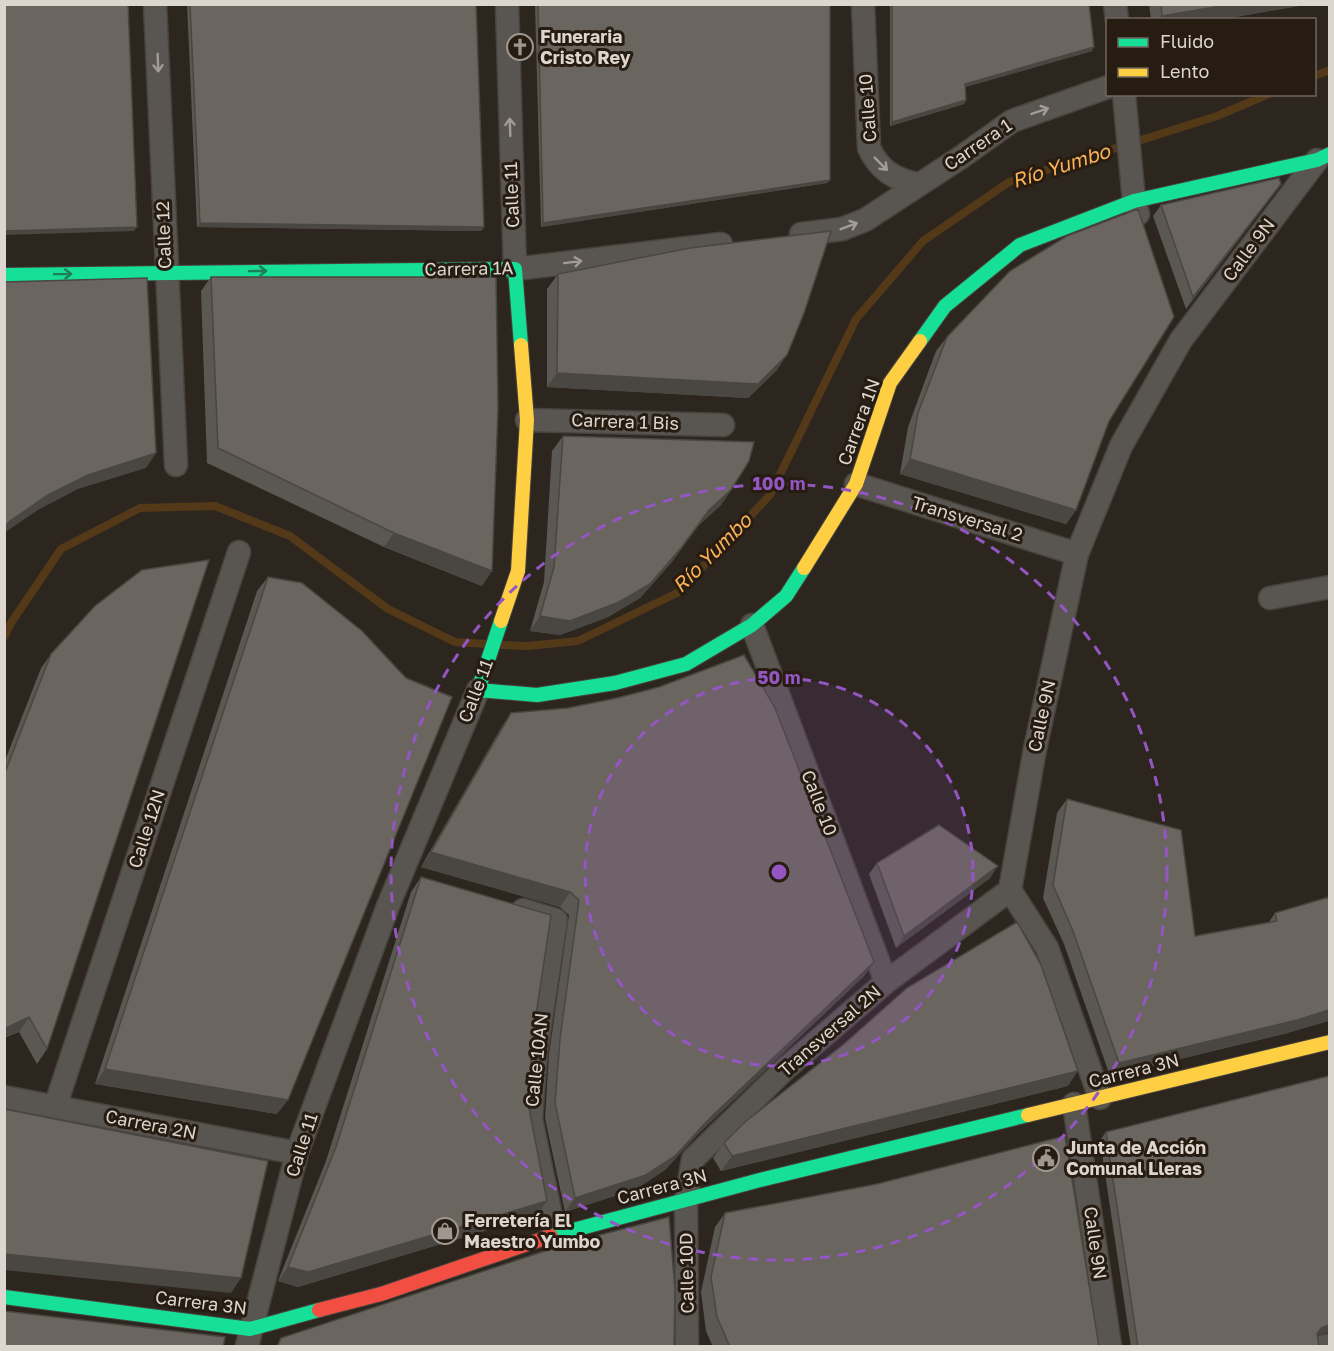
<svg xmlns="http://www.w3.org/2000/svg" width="1334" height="1351" viewBox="0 0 1334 1351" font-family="'Golos Text',sans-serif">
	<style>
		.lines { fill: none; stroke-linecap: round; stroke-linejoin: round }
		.stream { stroke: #543919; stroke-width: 8 }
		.street-casing { stroke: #48433d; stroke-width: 25 }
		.fast-casing { stroke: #48433d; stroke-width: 16 }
		.slow-casing { stroke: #48433d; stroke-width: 16 }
		.jam-casing { stroke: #48433d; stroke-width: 16 }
		.street { stroke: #595550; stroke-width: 22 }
		.fast { stroke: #16e098; stroke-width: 14 }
		.slow { stroke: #ffcf43; stroke-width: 14 }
		.jam { stroke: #f24e42; stroke-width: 14 }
		.wall { fill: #5b5752 }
		.shaded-wall { fill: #4a4742 }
		.building { fill: #6a655f; stroke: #4a4742; stroke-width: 1.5 }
		.oneway { stroke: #a29c95 }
		.oneway2 { stroke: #1e7e54 }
		.ring { fill: none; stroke: #9456c3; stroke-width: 3; stroke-dasharray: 10 8 }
		.labels { text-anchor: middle; stroke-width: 6; stroke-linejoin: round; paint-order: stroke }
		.poi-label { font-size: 18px; font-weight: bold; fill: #ddd6ce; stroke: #271c11; text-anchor: start }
		.street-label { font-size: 18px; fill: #ddd6ce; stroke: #271c11 }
		.water-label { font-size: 20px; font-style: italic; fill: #fcb157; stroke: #271c11 }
		.centre { fill: #9456c3; stroke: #271c11; stroke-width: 3 }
		.ring-label { font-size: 18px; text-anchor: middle; font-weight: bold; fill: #9456c3; stroke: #271c11; stroke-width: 6; stroke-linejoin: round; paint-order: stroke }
	</style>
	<rect width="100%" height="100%" fill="#2c261f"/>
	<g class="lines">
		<!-- stream -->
		<path class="stream" d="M1314 76 1330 70
			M4 637 11 623 61 549 140 508 215 506 290 536 388 609 455 642 486 644
			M501 645 527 646 578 641 679 592 770 495 856 319 923 241 1009 182 1217 116 1269 94"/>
		<defs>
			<path id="street" d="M155 4 176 465
				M507 4 515 269 721 244
				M863 4 869 148C879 170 895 180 918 184
				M1115 4 1117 20
				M1124 94 1134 201 1138 214
				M801 234 842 229 865 220 960 158 1012 121 1108 87
				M527 420 723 425
				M856 484 1077 554
				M1270 598 1330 587
				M752 625 886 982
				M523 910 556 920 536 1052 531 1119 555 1235
				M4 1097 297 1153
				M1100 1098 1047 948 1010 890 1035 749 1077 554 1121 446 1181 340 1317 160
				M1074 1104 1110 1346
				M55 1107 239 552
				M247 1346 297 1153 388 906 478 690
				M687 1346 686 1199 693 1159 785 1069 886 982 1010 890
				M1324 1346 1330 1345"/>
			<path id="fast" d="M4 275 515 269 521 345
				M920 341 945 306 1020 245 1134 201 1317 160 1330 154
				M501 621 478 690 537 695 615 683 686 664 752 625 786 596 804 568
				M551 1236 760 1180 1028 1115
				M4 1297 250 1329 319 1310"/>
			<path id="slow" d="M804 568 856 484 890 383 920 341
				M501 621 518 571 527 420 521 345
				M1028 1115 1330 1042"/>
			<path id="jam" d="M319 1310 381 1294 551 1236"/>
		</defs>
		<!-- street casing -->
		<use href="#street" class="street-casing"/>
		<!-- fast casing -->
		<use href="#fast" class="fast-casing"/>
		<!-- slow casing -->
		<use href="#slow" class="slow-casing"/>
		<!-- jam casing -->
		<use href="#jam" class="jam-casing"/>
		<!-- street -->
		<use href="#street" class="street"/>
		<!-- fast -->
		<use href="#fast" class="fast"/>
		<!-- slow -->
		<use href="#slow" class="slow"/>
		<!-- jam -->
		<use href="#jam" class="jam"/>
	</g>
	<!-- wall -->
	<path class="wall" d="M187 4H476L484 227 481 231 197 227Z
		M535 4H830V180L827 183 541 227Z
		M890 4H1089L1092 51 965 87 966 100 964 104 890 126Z
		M1149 4H1310L1218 20H1151Z
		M1273 195 1186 309 1153 216 1161 205Z
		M558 274 777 370 748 398 547 387V289Z
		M211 277 482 586 384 547 207 463 201 291Z
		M947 337 1109 421 1076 510 1066 524 900 474 908 427 936 351Z
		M563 436 731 490 721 505 699 525 671 563 640 598 608 617 560 635 530 631 544 582 552 451Z
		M268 577 277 1114 95 1084 257 591Z
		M51 654 47 1049 37 1064 19 1032 4 1038V763L41 668Z
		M511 713 874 962 864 976 698 1134 665 1170 636 1189 565 1212 545 1118 549 1054 569 915 560 907 421 867 501 728Z
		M1067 799 1195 936 1269 922 1275 913 1329 897 1288 1033 1110 1076 1064 944 1043 898 1057 813Z
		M877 863 990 878 896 948 869 874Z
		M421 877 533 1035 528 1103 547 1201 537 1215 298 1287 278 1281 326 1161 411 892Z
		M1068 1086 721 1171 713 1158 724 1143Z
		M1106 1132 1328 1332 1317 1335 1319 1347H1131L1100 1140Z
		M725 1213 1099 1347H713L706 1331 701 1292 715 1227Z"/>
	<!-- shaded-wall -->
	<path class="shaded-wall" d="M1232 4H1310L1218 20H1159L1162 16Z
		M1094 47 1092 51 962 88 965 84Z
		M966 100 964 104 890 126 892 122Z
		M830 180 827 183 541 227 543 223Z
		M1281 184 1273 195 1186 309 1193 297Z
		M200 223 484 227 481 231 197 227Z
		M137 227 134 231 4 235V231Z
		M787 355 777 370 748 398 547 387 557 373Z
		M156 453 146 468 78 489 38 510 4 533V528L10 521 48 495 88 475Z
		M910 459 1076 510 1066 524 900 474Z
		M731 490 721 505 699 525 671 563 640 598 608 617 560 635 530 631 540 616 709 510Z
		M394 533 492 571 482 586 384 547Z
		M431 852 570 892 560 907 421 867Z
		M998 866 990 878 896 948 904 936Z
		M874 962 864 976 698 1134 665 1170 636 1189 565 1212 575 1198 709 1119Z
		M1329 1010V1021L1288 1033 1110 1076 1119 1063Z
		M29 1017 19 1032 4 1038V1029Z
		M105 1069 288 1100 277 1114 95 1084Z
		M1078 1071 1068 1086 721 1171 732 1156Z
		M547 1201 537 1215 298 1287 278 1281 288 1267Z
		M4 1254 241 1278 231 1293 4 1270Z
		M1329 1325V1332L1316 1335 1321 1328Z"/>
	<!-- building -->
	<path class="building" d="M4 4H128L137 227 4 231Z
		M190 4H476L484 227 200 223Z
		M538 4H830V180L543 223Z
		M892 4H1089L1094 47 965 84 966 100 892 122Z
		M1161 4H1232L1162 16Z
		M1279 178 1281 184 1193 297 1161 205Z
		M1138 209 1174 317 1109 421 1076 510 910 459 918 413 947 337 1010 271 1067 236Z
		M831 231 804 313 787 355 758 384 557 373 558 274 690 248Z
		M211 277H496L498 408 492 571 394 533 218 448Z
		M147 278 156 453 88 475 48 495 10 521 4 528V282Z
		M563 436 754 442 749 461 731 490 709 510 681 548 650 584 619 602 570 621 540 616 554 567Z
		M209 560 47 1049 29 1017 4 1029V775L51 654 95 606 142 570Z
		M268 577 302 583 362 631 406 678 452 697 288 1100 105 1069Z
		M744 655 775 708 874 962 709 1119 675 1156 646 1175 575 1198 555 1103 560 1039 579 900 570 892 431 852 511 713 568 708 617 698 659 687Z
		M1067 799 1181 830 1195 936 1277 921 1275 913 1329 897V1010L1297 1020 1119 1063 1073 931 1053 885Z
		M939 825 998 866 904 936 877 863Z
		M421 877 551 915 533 1035 528 1103 547 1201 308 1272 288 1267 336 1147Z
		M1017 922 1041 965 1078 1071 732 1156 724 1143 745 1122 844 1044 907 988Z
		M1329 1076V1325L1321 1328 1317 1334 1319 1347H1138L1106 1132Z
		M4 1109 268 1161 241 1278 4 1254Z
		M1065 1136 1099 1347H730L717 1317 711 1277 725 1213 877 1184Z
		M669 1217 675 1290 674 1347H277L281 1338 569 1243Z
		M4 1311 225 1337 223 1347H4Z"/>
	<!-- one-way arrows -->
	<defs><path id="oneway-shaft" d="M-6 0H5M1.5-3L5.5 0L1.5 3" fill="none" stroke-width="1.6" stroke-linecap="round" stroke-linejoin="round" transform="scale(1.5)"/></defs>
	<g class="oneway">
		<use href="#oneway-shaft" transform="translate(158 63) rotate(88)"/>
		<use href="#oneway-shaft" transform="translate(1040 111) rotate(-19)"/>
		<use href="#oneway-shaft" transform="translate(510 127) rotate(-92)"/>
		<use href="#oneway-shaft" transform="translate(881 164) rotate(45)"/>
		<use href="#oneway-shaft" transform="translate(849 226) rotate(-21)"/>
		<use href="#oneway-shaft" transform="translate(573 262) rotate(-7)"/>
	</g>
	<g class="oneway2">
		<use href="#oneway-shaft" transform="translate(258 271) rotate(-1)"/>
		<use href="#oneway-shaft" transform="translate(63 274) rotate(-1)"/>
	</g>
	<!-- distance rings -->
	<circle cx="779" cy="872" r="194" fill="#9456c3" fill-opacity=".12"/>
	<g class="ring">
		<circle cx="779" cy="872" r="194"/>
		<circle cx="779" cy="872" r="388"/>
	</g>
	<!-- icons -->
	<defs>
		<symbol id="church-ring" viewBox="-11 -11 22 22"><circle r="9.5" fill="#271c11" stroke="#9f9891" stroke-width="1.5"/><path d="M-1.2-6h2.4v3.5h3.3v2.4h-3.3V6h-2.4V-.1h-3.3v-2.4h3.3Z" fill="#9f9891"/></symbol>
		<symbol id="civic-ring" viewBox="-11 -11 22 22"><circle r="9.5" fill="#271c11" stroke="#9f9891" stroke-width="1.5"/><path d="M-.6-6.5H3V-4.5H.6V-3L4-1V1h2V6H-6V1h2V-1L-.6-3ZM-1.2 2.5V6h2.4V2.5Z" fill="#9f9891"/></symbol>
		<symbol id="shop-ring" viewBox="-11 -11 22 22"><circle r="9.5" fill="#271c11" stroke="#9f9891" stroke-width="1.5"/><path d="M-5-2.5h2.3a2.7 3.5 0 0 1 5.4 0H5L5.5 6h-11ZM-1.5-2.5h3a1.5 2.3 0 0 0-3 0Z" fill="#9f9891"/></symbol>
	</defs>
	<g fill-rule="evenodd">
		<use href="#church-ring" x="505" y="32" width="30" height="30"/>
		<use href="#civic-ring" x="1031" y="1143" width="30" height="30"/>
		<use href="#shop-ring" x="430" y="1216" width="30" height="30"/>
	</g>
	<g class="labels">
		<!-- poi labels -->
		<g class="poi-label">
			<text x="540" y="43">Funeraria<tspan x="540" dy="21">Cristo Rey</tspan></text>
			<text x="1066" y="1154">Junta de Acción<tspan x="1066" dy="21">Comunal Lleras</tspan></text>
			<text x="464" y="1227">Ferretería El<tspan x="464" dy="21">Maestro Yumbo</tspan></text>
		</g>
		<!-- street labels -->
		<g class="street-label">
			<text transform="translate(868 108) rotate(-94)" y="6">Calle 10</text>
			<text transform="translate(978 145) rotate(-34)" y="6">Carrera 1</text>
			<text transform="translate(512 195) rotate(-92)" y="6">Calle 11</text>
			<text transform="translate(164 235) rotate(-92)" y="6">Calle 12</text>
			<text transform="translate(1249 250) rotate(-53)" y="6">Calle 9N</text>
			<text transform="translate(469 269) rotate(-1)" y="6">Carrera 1A</text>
			<text transform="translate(625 422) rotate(2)" y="6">Carrera 1 Bis</text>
			<text transform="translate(859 422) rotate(-70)" y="6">Carrera 1N</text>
			<text transform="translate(967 519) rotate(17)" y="6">Transversal 2</text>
			<text transform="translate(476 691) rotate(-69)" y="6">Calle 11</text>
			<text transform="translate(1042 716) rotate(-78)" y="6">Calle 9N</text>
			<text transform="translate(819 803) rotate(69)" y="6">Calle 10</text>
			<text transform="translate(147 829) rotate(-72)" y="6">Calle 12N</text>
			<text transform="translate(830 1031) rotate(-41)" y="6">Transversal 2N</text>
			<text transform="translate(537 1060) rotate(-84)" y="6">Calle 10AN</text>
			<text transform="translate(1134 1071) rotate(-14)" y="6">Carrera 3N</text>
			<text transform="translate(151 1125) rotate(11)" y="6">Carrera 2N</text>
			<text transform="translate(302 1145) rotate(-72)" y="6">Calle 11</text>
			<text transform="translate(662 1187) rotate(-15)" y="6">Carrera 3N</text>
			<text transform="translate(1095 1243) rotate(82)" y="6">Calle 9N</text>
			<text transform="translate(687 1273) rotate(-91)" y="6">Calle 10D</text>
			<text transform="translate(201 1303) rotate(7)" y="6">Carrera 3N</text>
		</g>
		<!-- water labels -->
		<g class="water-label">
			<text transform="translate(1061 166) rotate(-18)" y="7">Río Yumbo</text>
			<text transform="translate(712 553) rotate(-45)" y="7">Río Yumbo</text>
		</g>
	</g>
	<circle cx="779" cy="872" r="9" class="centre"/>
	<g class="ring-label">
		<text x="779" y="490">100 m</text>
		<text x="779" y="684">50 m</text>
	</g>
	<!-- border -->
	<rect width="1334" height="1351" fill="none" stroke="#ddd6ce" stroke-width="12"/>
	<!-- legend -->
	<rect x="1106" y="18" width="210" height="78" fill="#271c11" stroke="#70665d" stroke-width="1.5"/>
	<rect x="1118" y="38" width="30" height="9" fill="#16e098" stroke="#70665d" stroke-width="1.5"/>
	<text x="1160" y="48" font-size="18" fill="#ddd6ce">Fluido</text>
	<rect x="1118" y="68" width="30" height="9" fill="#ffcf43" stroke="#70665d" stroke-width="1.5"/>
	<text x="1160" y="78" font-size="18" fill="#ddd6ce">Lento</text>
</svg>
